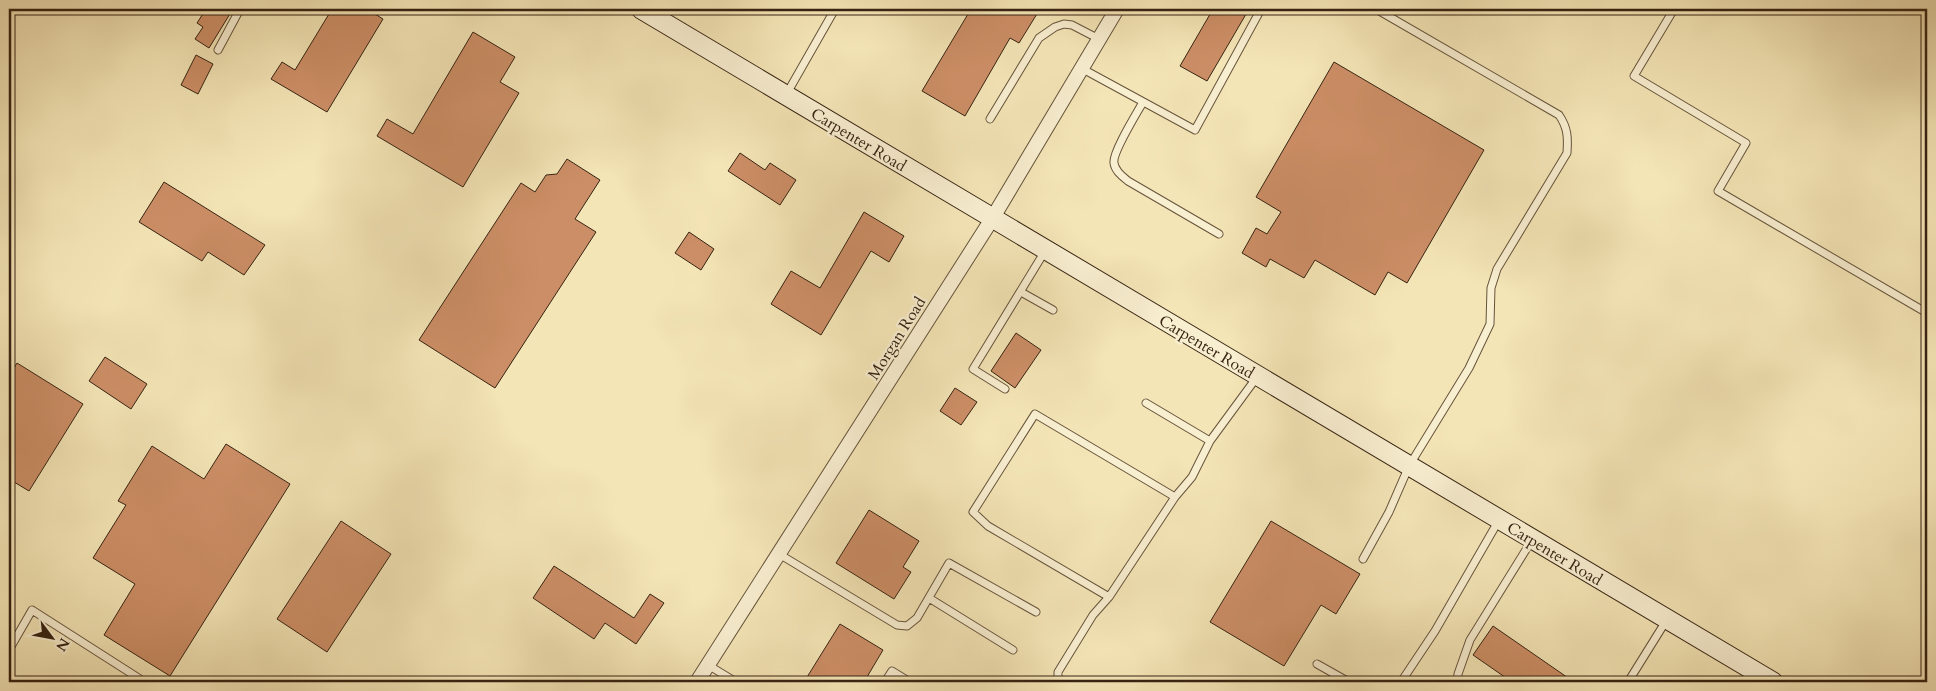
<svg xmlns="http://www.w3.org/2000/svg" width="1936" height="691" viewBox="0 0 1936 691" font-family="Cardo,serif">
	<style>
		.building { fill: #cc8e66; stroke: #362312 }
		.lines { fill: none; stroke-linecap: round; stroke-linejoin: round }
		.service-casing { stroke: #66543b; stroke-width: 9 }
		.minor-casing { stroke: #66543b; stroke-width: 16 }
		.secondary-casing { stroke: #362312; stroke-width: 21 }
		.service { stroke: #f8eed0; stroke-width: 7 }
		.minor { stroke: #f8eed0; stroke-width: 14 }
		.secondary { stroke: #f8eed0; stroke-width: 19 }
		.labels { text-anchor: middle; stroke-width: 4.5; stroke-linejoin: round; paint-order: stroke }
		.street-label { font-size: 16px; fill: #362312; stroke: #f8eed0 }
	</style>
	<rect width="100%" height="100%" fill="#f4e5b6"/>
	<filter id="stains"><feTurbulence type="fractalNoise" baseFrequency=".004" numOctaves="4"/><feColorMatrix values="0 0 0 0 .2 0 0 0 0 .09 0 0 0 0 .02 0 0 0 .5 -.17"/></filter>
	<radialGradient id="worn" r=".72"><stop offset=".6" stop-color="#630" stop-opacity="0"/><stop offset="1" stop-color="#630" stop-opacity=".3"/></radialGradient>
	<!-- building -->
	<path class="building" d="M206 9H233L209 48 195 39 203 27 197 23Z
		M332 9H367L383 19 327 112 271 79 282 62 295 70Z
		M971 9H1040L1019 43 1010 38 965 116 922 91Z
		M1213 9H1249L1207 81 1180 66Z
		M473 32 515 57 500 82 519 93 463 187 377 136 387 119 413 134Z
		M196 55 213 64 198 94 181 85Z
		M1334 62 1484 150 1407 283 1388 272 1375 295 1315 260 1304 278 1270 259 1266 267 1242 253 1256 228 1267 234 1281 212 1256 197Z
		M740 153 765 170 770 163 796 180 780 205 728 171Z
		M567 159 600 180 575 219 596 232 495 388 419 340 521 183 535 192 546 175 557 174Z
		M164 182 265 245 244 275 208 252 202 261 139 222Z
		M864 212 904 236 889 262 871 251 821 335 771 304 791 271 820 288Z
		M689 232 714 249 701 270 675 253Z
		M1016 333 1041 350 1015 388 991 371Z
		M105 357 147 384 131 409 89 381Z
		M17 363 83 404 29 491 9 479V376Z
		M955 388 977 402 961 425 940 411Z
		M226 444 290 484 170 676 104 635 135 584 93 558 126 505 118 501 152 446 204 479Z
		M869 510 919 541 903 567 911 572 894 599 836 563Z
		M341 521 391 554 327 652 277 619Z
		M1271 521 1360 574 1336 614 1321 605 1284 666 1210 622Z
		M554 566 634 618 650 594 664 603 636 644 605 623 594 639 533 598Z
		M840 624 883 650 864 682H804Z
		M1493 626 1574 682H1512L1473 655Z"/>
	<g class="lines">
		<defs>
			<path id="service" d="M1674 9 1634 76 1746 143 1718 191 1927 313
				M218 50 240 9
				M1081 68 1195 130 1261 9
				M786 95 835 9
				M1143 102C1137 113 1112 153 1114 163 1115 171 1122 176 1128 181L1219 234
				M990 119 1039 38 1055 27 1064 24 1072 25 1099 39
				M1021 292 1053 310
				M1005 389 973 369 1045 251
				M1146 403 1210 441
				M779 554 897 625 907 626 917 618 949 563 1036 612
				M1363 559 1389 512 1409 466 1469 368 1490 324 1491 288 1497 269 1567 153C1568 138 1568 128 1559 115L1376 9
				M1109 597 988 526 973 512 1035 414 1175 497
				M929 598 1013 650
				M9 650 32 610 140 679 138 682
				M1317 664 1349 682
				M708 665 736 682
				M885 682 892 671 910 682
				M1058 682V672L1093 615 1109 597 1175 497 1192 477 1210 441 1257 377
				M1401 682 1435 631 1499 520
				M1457 682 1458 674 1470 640 1532 540
				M1628 682 1666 621
				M1923 682 1927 675"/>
			<path id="minor" d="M697 682 992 219 1117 9"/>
			<path id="secondary" d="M641 9 1773 682"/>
		</defs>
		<!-- service casing -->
		<use href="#service" class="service-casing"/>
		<!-- minor casing -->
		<use href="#minor" class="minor-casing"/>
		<!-- secondary casing -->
		<use href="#secondary" class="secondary-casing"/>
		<!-- service -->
		<use href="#service" class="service"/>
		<!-- minor -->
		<use href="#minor" class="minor"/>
		<!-- secondary -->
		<use href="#secondary" class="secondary"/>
	</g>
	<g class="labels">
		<!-- street labels -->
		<g class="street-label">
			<text transform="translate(859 139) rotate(31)" y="6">Carpenter Road</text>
			<text transform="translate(896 338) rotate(-58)" y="6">Morgan Road</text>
			<text transform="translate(1207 346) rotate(31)" y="6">Carpenter Road</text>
			<text transform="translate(1555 553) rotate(31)" y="6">Carpenter Road</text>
		</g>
	</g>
	<!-- margin -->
	<rect width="1936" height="691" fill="none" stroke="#f4e5b6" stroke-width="30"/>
	<rect x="10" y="10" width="1916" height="671" fill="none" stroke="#362312" stroke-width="2.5"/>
	<rect x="15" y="15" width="1906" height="661" fill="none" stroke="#362312"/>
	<!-- north arrow -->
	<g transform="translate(52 638) rotate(122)" stroke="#f8eed0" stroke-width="4" paint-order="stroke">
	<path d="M0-4L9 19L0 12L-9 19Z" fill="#362312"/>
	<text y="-8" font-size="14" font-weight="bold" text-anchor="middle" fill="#362312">N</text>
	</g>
	<rect width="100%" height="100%" filter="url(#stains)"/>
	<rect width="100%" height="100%" fill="url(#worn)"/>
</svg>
